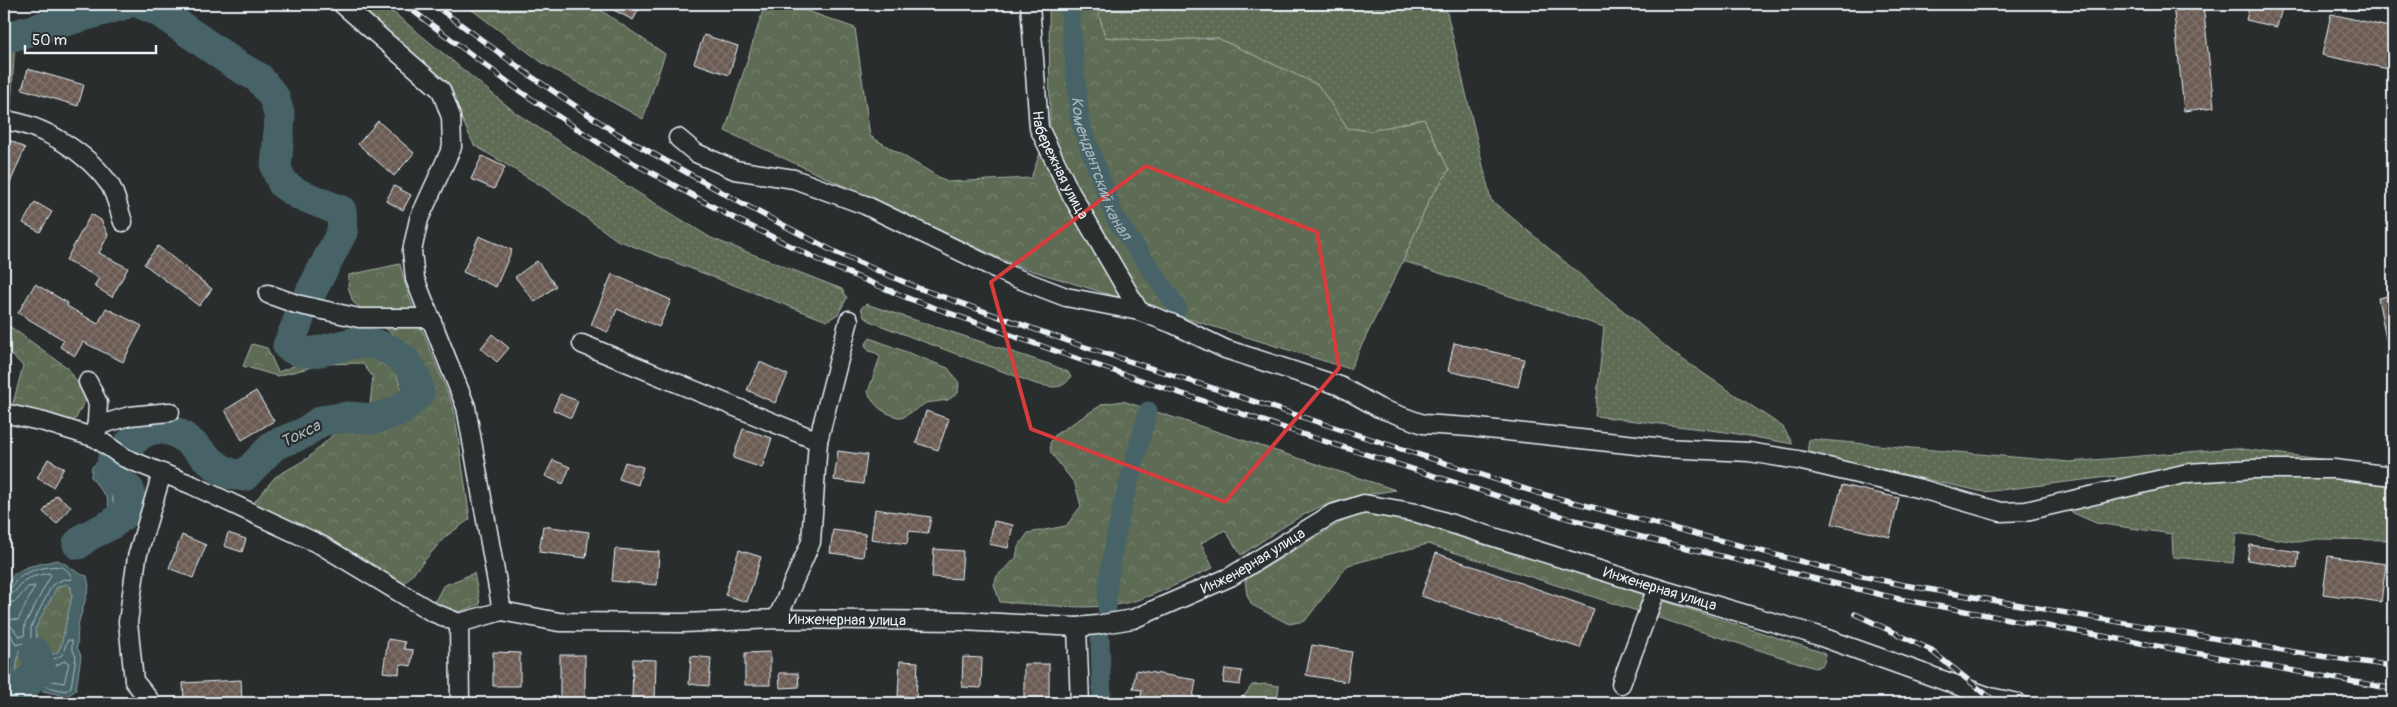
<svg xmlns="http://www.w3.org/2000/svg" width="2397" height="707" viewBox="0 0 2397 707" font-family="Pangolin,sans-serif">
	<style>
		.grass { fill: url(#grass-dots); stroke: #a3aea6 }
		.forest { fill: url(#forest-crowns); stroke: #a3aea6 }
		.water { fill: #466467; stroke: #879ca1; fill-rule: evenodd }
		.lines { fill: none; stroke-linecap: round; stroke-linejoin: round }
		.shore { stroke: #a7b9be; stroke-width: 1 }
		.canal { stroke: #466467; stroke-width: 19 }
		.river { stroke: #466467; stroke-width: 31 }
		.building { fill: url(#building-cross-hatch); stroke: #e8f1f8 }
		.minor-casing { stroke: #e8f1f8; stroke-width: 21 }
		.minor { stroke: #2a2d2e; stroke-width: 18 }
		.rail-casing { stroke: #e8f1f8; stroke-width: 5.5 }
		.rail { stroke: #2a2d2e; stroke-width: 4; stroke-dasharray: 11; stroke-linecap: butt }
		.marked { fill: none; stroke: #d83c3d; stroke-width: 4; stroke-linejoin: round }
		.labels { text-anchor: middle; stroke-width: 4.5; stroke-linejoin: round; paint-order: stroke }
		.street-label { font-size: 15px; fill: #e8f1f8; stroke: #2a2d2e }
		.water-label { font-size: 16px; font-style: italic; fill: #a7b9be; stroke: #2a2d2e }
	</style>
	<defs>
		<pattern id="grass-dots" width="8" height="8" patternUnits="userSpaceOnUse" patternTransform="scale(1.25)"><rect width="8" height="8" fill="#5e6c54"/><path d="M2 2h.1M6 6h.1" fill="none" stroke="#75816d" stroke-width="1.8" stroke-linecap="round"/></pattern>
		<pattern id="forest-crowns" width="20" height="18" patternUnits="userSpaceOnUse" patternTransform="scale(1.25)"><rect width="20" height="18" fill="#5e6c54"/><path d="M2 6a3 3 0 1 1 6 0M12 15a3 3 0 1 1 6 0" fill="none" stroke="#75816d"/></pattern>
		<pattern id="building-cross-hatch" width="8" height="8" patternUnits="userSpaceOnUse" patternTransform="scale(1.25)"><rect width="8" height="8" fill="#6b5b52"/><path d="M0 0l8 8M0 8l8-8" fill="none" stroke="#80736c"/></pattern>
	</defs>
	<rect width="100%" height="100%" fill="#2a2d2e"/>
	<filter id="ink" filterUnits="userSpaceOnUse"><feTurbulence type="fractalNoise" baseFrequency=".02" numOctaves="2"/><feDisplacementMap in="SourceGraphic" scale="10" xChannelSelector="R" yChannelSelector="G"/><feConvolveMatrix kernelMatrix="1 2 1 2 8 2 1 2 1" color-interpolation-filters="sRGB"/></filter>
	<g filter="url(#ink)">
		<!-- grass -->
		<path class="grass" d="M352 4H383L516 113 611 176 711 238 842 289 847 298 838 314 827 321 617 240 545 188 474 145 446 86Z
			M1096 4H1445L1491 200 1676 355 1783 427 1793 444 1726 432 1595 416 1604 327 1403 261 1429 200 1449 170 1424 119 1370 131 1347 128 1318 85 1217 38 1143 41 1105 37Z
			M866 304 1052 365 1068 372 1071 377C1062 391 1051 387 1036 384L874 323 864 317 861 308Z
			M1809 439 2070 462 2234 448 2393 468V540L2316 539 2297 542 2236 533 2233 563 2173 557 2172 534 2096 523 2069 511 2121 496 2116 476 1984 492 1807 453Z
			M4 633 10 645V663L14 685 4 703Z
			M23 648 28 650 30 661V674L24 678 18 677 16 670 19 650Z"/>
		<!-- forest -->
		<path class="forest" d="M464 4H600L602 11 665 54 643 119 544 64Z
			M765 4H788L855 28 870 136 947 182 1031 178 1050 125 1049 4H1096L1105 37 1143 41 1217 38 1318 85 1347 128 1370 131 1424 119 1449 170 1429 200 1403 261 1350 369 1017 266 725 131Z
			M4 35 12 36 15 41 11 106 4 113Z
			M400 264 408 294 454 409 470 519 445 537 403 585 329 538 251 506 275 477 308 458 336 432 374 428 404 414 423 396 419 373 406 345 353 302 348 287 349 275Z
			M5 323 68 368 87 397 75 420 67 424 12 407 23 366 4 348Z
			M870 338 948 368 959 383 958 393 948 400 926 403 902 418C885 414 875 408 868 392L880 357 876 353 869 351 865 345Z
			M252 344 267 348 278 372 307 361 364 350 374 353 385 358 395 370 400 384 402 396 394 408 369 412 373 377 362 363 325 364 277 376 243 366Z
			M1123 401 1396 490C1370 494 1344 498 1320 507 1292 519 1266 539 1241 555L1225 530 1201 543 1213 568C1182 581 1149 600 1116 605 1078 610 1038 604 1000 602L994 585 997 576 1016 558 1018 547 1028 533 1066 526 1081 506 1075 484 1051 453 1050 443 1056 434 1103 404Z
			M1368 511 1415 520 1821 652 1826 655 1823 665 1815 668 1428 544 1348 565 1305 621 1289 624 1252 605 1247 595 1245 580 1343 521Z
			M474 573 480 604C460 612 453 616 433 605L443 586Z
			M66 583 71 587 72 597 61 646 58 652 49 656 37 641 35 629 57 587Z
			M1266 684 1279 686 1277 703H1239L1252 685Z"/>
		<!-- water -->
		<path class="water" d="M133 430 148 432C131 439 128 449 113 457L111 475 129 490 131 508 112 524 107 498 91 477 92 467 99 461 101 452 115 446Z
			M57 560C69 564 75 574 87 576L89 587 78 625 77 647 81 656 76 690 67 696 14 685 10 663V645L4 633V588L15 573 27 567ZM66 584 71 587 72 597 61 646 58 652 49 656 37 641 35 629 57 587ZM23 648 28 650 30 661V674L24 678 18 676 16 670 19 650Z"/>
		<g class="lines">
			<!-- shore -->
			<path class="shore" d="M103 464 107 466V478L124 493 125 506 118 512 115 511 112 496 96 476 97 469Z
				M4 591C12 590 13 583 18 578 25 571 56 563 64 568 67 570 70 574 72 577L71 580 64 579 52 585 31 627V645L23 643 16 645 10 633 4 632
				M4 597C16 596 17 586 25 580 32 576 41 575 49 573L51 575 25 624 24 636H19L12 627 4 625
				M4 605 16 601 28 587 35 586 18 620 4 618
				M68 640 72 641V648L76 657 71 687 65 691 31 683 30 680 35 674 34 650 37 649C46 660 49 663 62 655Z
				M65 661 69 663 64 683 41 679 42 666 52 667Z"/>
			<!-- canal -->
			<g class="canal">
				<path id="s1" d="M1069 4 1080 122 1115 218 1177 307 1175 315"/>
				<path d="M1107 608C1108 546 1132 471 1148 411"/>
				<path d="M1100 640 1102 703"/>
			</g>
			<!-- river -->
			<path class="river" d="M142 4 157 10 236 65 259 78 274 97 280 117 276 168 283 184 298 194 341 211 343 230 310 294
				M4 35 12 36 125 4
				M78 544 86 537 112 524 131 508 129 490 111 475 113 457C128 450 136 431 154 429 188 425 202 463 229 473 234 475 240 475 244 476L274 445 302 434 321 421 347 417 374 419 401 410 419 393C418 387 417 379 414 374 404 353 378 341 355 343 333 345 309 361 288 346L299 319
				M13 703 17 692 41 670 35 653"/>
		</g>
		<!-- building -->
		<path class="building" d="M602 4H642L633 20Z
			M2173 4H2203L2214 107 2184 111Z
			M2250 4H2283L2277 27 2246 20Z
			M2331 14 2393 28V70L2322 55Z
			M704 35 738 46 729 75 694 63Z
			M28 69 84 85 78 106 22 89Z
			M378 121 414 153 394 176 358 144Z
			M4 137 25 148 4 197Z
			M482 156 505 167 494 189 471 179Z
			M394 186 411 195 403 210 386 201Z
			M35 202 52 212 40 232 23 223Z
			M91 214 101 220 108 235 99 253 128 268 112 297 94 286 99 278 66 260Z
			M479 236 512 250 496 287 463 272Z
			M158 246 212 289 199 306 144 264Z
			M537 261 556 286 535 302 515 277Z
			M612 274 671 300 659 327 617 309 608 332 591 325Z
			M35 284 68 303 67 306 98 324 106 308 142 326 123 362 83 342 75 356 60 347 64 340 18 313Z
			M2393 295V338L2386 339 2378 298Z
			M492 334 509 348 497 362 481 348Z
			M1454 343 1524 359 1518 387 1448 371Z
			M760 362 788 375 775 403 747 390Z
			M256 391 274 421 242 440 225 410Z
			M560 394 578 401 571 418 553 410Z
			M926 411 949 419 938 450 916 443Z
			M743 429 772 438 762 468 733 458Z
			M838 451 867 455 863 484 834 480Z
			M48 459 64 468 53 487 37 478Z
			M553 460 570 467 563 484 545 476Z
			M625 462 643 467 638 485 619 479Z
			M1842 485 1899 498 1890 537 1832 524Z
			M56 495 71 506 57 524 43 512Z
			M875 509 931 517 928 533 909 531 907 544 871 539Z
			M994 521 1013 525 1008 548 989 544Z
			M543 526 589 532 586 558 539 552Z
			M833 530 866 534 863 557 830 553Z
			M228 533 246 539 242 552 224 546Z
			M182 535 206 545 193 578 169 568Z
			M2250 545 2299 552 2297 568 2247 560Z
			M615 549 659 552 657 585 612 581Z
			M934 549 963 551 961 579 932 577Z
			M739 550 761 557 747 602 725 595Z
			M1436 553 1594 609 1580 648 1421 596Z
			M2328 556 2386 564 2381 602 2323 594Z
			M388 639 405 642 404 649 413 650 411 666 400 664 399 674 383 672Z
			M1312 645 1352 652 1347 682 1306 675Z
			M493 652 520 653V686H493Z
			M770 652V685H745V653Z
			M560 655H585V703H560Z
			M691 656 711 658 709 686 689 684Z
			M963 657 982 658 981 688 962 687Z
			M633 659 656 660 655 703 632 701Z
			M900 661 918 662 916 697 898 696Z
			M1024 664H1049V698H1024Z
			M1225 669 1242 671 1240 685 1223 683Z
			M1136 670 1196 680 1192 703 1140 701 1142 690 1133 689Z
			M779 673H798L799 687 780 688Z
			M241 680 242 703H184L183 683Z"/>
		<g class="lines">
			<defs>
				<g id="minor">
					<path d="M342 4 441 90 451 117 452 147 419 219 412 251 415 279 466 407 502 611"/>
					<path id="s2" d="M1030 4 1039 128 1070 192 1139 311"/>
					<path d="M4 120C43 125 88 153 110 185 116 195 119 210 123 222"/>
					<path d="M678 138 696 153 735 170 794 179 865 205 1011 276 1066 297 1139 311 1173 324 1225 349 1340 386 1379 408 1423 424 1469 427 1664 448 1749 452 1798 460 1921 489 2001 512 2026 511 2188 473 2253 469H2334L2393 476"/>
					<path d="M268 294 296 304 359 318H431"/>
					<path d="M582 344 818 441 811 542 777 619"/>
					<path d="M88 382 98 403 96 438 125 458 192 485 321 545 432 612 459 623"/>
					<path d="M4 413 44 422 96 438"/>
					<path d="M96 426 130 416 170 412"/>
					<path d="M818 441 849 320"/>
					<path id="s3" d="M459 623 502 611 559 622 683 623 777 619 962 621 1077 627 1097 625 1133 619 1230 577 1332 514 1364 504 1417 513 1657 588 1816 635 1990 697 2018 703"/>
					<path d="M459 623 460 703"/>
					<path d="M1077 627 1080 703"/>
					<path d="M1621 684 1657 588"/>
					<path d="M152 703 134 681 128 622 137 557 162 473"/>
				</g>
			</defs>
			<!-- minor casing -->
			<use href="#minor" class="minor-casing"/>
			<!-- minor -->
			<use href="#minor" class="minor"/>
			<defs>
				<path id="rail" d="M404 4 521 92 608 149 730 216 829 265 910 299 1078 359 1308 436 1567 518 1629 534 1899 599 2393 689
					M433 4 532 77 616 133 743 204 835 252 918 288 1082 346 1538 493 1834 570 1904 585 2306 654 2393 666
					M1855 614 1929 649 1997 703"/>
			</defs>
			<!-- rail casing -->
			<use href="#rail" class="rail-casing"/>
			<!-- rail -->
			<use href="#rail" class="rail"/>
		</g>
	</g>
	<!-- marked area -->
	<path class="marked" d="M1146 166 1317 232 1339 368 1225 502 1031 429 991 282Z"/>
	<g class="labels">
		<!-- street labels -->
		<g class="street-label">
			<text dy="5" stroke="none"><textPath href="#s2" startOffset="166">Набережная улица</textPath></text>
			<text dy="5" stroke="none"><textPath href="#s3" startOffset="811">Инженерная улица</textPath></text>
			<text dy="5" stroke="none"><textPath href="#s3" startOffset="1245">Инженерная улица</textPath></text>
			<text dy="5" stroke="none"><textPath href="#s3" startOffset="391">Инженерная улица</textPath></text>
		</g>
		<!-- water labels -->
		<g class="water-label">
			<text dy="6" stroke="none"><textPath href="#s1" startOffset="169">Комендантский канал</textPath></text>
			<text transform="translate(300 433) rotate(-26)" y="6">Токса</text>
		</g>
	</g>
	<!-- margin -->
	<rect width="2397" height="707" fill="none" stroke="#2a2d2e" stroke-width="20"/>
	<rect x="10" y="10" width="2377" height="687" fill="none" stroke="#e8f1f8" stroke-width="2" filter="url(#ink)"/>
	<!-- scale -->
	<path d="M25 45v8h131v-8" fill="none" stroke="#e8f1f8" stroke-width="2.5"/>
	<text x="32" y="45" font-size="15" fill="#e8f1f8" stroke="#2a2d2e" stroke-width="4" paint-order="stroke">50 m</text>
</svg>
